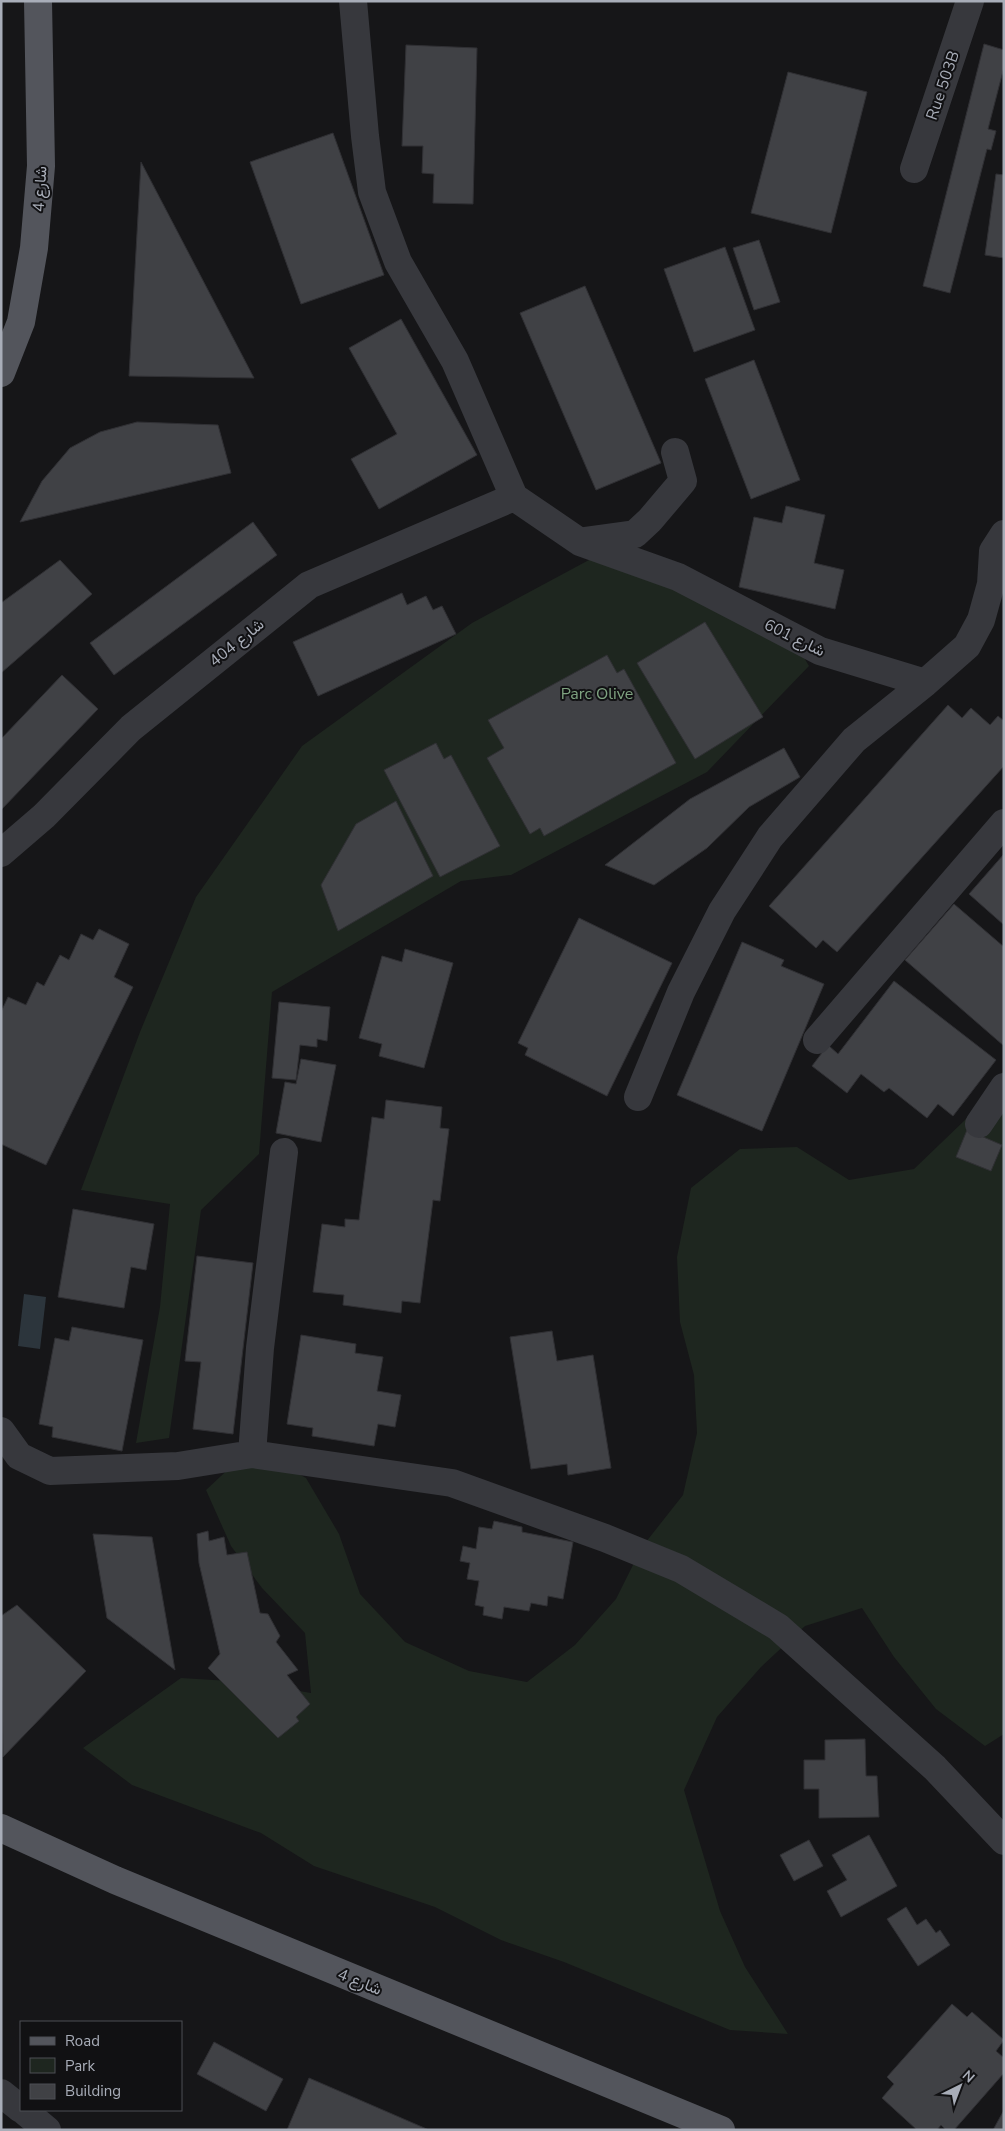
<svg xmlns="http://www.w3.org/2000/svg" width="1005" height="2131" viewBox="0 0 1005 2131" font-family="'Nunito Sans',Vazirmatn,sans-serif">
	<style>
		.green { fill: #1e261f }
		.water { fill: #2c353c }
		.building { fill: #404145; stroke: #303034 }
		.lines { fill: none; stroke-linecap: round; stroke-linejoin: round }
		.minor { stroke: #37383d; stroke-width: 28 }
		.major { stroke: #53555c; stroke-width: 28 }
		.labels { text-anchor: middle; stroke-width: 4; stroke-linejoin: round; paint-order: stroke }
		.street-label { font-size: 16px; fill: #a8adb8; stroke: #111113 }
		.park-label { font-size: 16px; fill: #7fa381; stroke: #111113 }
	</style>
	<rect width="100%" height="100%" fill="#161618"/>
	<!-- green -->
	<path class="green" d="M602 553 787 629 809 666 707 772 511 875 461 881 272 992 259 1154 201 1210 169 1438 136 1443 160 1307 170 1204 81 1190 140 1032 196 897 302 746 472 623Z
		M1004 1070V1734L985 1746 936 1709 894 1657 862 1608 805 1626 761 1667 717 1717 684 1790 720 1911 745 1967 788 2034 730 2030 564 1962 501 1940 435 1907 314 1866 261 1833 132 1785 83 1748 181 1678 246 1682 311 1693 305 1633 262 1588 231 1546 206 1490 251 1448 306 1478 339 1534 360 1594 405 1642 469 1671 527 1682 575 1645 616 1599 642 1547 683 1495 697 1433 694 1375 680 1322 677 1257 691 1188 740 1149 797 1147 849 1180 914 1169 965 1120Z"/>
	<!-- water -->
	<path class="water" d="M24 1294 46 1297 40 1349 18 1346Z"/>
	<!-- building -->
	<path class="building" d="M984 44 1004 50V67L988 129 996 131 991 150 987 149 950 293 923 286Z
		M406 45 477 48 473 204 433 203 434 174 422 173 423 146H402Z
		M788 72 867 92 831 233 751 213Z
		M333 133 384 275 301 304 250 162Z
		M141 162 254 378 129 376Z
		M996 174 1004 175V258L985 255Z
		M759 240 780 302 754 310 733 248Z
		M725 247 755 330 694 352 664 269Z
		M585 286 661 463 596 490 520 313Z
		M401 319 477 455 379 509 351 459 397 434 349 348Z
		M754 360 800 480 751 499 705 379Z
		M137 422 218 425 231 473 20 522 42 481 70 448 100 432Z
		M786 506 825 515 814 563 844 570 835 609 739 587 754 517 782 523Z
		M253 522 277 555 114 675 90 643Z
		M60 560 92 594 1 673V603Z
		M402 593 407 605 426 596 433 610 442 606 456 634 318 696 293 642Z
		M705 622 763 717 695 759 637 663Z
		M607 655 617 673 624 669 676 763 544 836 540 828 530 834 487 758 504 748 488 720Z
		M62 675 98 709 1 810V739Z
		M948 705 962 718 971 708 990 725 998 716 1004 721V766L837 952 823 940 816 948 769 906Z
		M436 743 444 759 451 755 500 846 440 877 384 770Z
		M784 748 800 777 749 807 707 848 654 885 605 865 690 799Z
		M396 801 433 876 338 931 321 885 356 824Z
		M1004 854V925L969 894Z
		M954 904 1004 947V1046L905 960Z
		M579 918 672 963 607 1096 525 1055 528 1048 518 1043Z
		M99 929 129 944 114 977 133 987 46 1165 1 1144V1012L8 997 26 1005 37 982 44 986 60 955 69 960 81 934 93 940Z
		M742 942 784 960 781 966 824 984 762 1131 677 1095Z
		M405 949 453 963 424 1068 379 1056 382 1044 359 1038 382 956 402 962Z
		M894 981 996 1060 953 1116 938 1104 927 1118 889 1088 884 1092 861 1074 847 1093 812 1066 828 1045 838 1054Z
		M279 1002 330 1007 327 1041 317 1039V1047L300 1045 296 1080 272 1078Z
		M301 1059 336 1065 321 1142 276 1133 285 1082 296 1084Z
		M386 1100 442 1107 440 1128 449 1129 440 1201 433 1200 420 1303 402 1301 401 1313 343 1305 344 1295 313 1292 322 1224 345 1227V1219L359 1220 372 1117 384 1119Z
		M967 1130 1002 1145 991 1171 956 1157Z
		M73 1209 154 1224 146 1270 131 1267 124 1308 58 1297Z
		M197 1256 253 1263 233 1434 193 1429 201 1362 185 1361Z
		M72 1327 143 1340 122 1451 52 1437 53 1427 39 1424 55 1338 69 1341Z
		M552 1331 557 1361 593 1355 611 1468 568 1475 567 1464 531 1469 510 1337Z
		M301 1335 356 1344 355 1353 383 1357 377 1391 401 1395 395 1427 378 1424 374 1446 312 1436 313 1428 287 1424Z
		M494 1521 522 1527V1532L573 1542 563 1599 548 1596 547 1606 531 1603 529 1611 504 1607 502 1619 483 1615 484 1607 475 1605 479 1581 467 1579 470 1563 460 1561 463 1546 476 1549 479 1527 492 1529Z
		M208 1531 209 1541 224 1537 227 1555 247 1552 260 1613 268 1614 280 1636 276 1642 298 1670 287 1675 310 1704 296 1717 299 1721 278 1738 208 1668 220 1654 199 1563 197 1534Z
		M93 1534 152 1537 175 1670 107 1618Z
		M17 1605 86 1671 3 1757 1 1616Z
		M865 1739 866 1776H877L879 1817 819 1818V1789H804V1760H825V1740Z
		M869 1835 897 1886 841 1917 827 1891 847 1880 832 1855Z
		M809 1840 823 1866 794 1881 780 1855Z
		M906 1907 917 1925 926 1919 936 1933 940 1930 950 1945 918 1966 887 1919Z
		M952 2004 967 2017 972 2012 1004 2040 996 2051 1004 2058V2073L954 2130H946L941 2125 937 2130H917L882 2098 894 2084 887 2077Z
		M214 2042 283 2079 266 2111 197 2074Z
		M309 2078 429 2130H287Z
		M1004 2110V2130H993Z"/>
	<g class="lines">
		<!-- minor -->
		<path class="minor" d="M353 1 365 136 372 192 398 262 455 361 514 497
			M914 169 970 1
			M514 497 580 542 678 577 820 651 925 683 967 646 981 620 991 584 993 551 1004 534
			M584 541 635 534 650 520 683 481 675 452
			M1 853 44 816 131 728 309 585 514 497
			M817 1040 1004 823
			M638 1097 681 992 722 911 770 837 854 740 925 683
			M979 1124 1004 1087
			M1 1431 19 1456 50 1471 178 1466 252 1454 452 1483 605 1538 681 1569 778 1627 935 1768 1004 1841
			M252 1454 260 1348 284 1152
			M1 2093 21 2109
			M23 2110 47 2130"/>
		<!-- major -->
		<path class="major" d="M1 373 21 322 34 248 41 166 38 1
			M1 1828 115 1880 721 2130"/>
	</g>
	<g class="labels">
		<!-- street labels -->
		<g class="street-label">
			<text transform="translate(942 85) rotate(-71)" y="6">Rue 503B</text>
			<text transform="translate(39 189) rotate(-86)" y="6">شارع 4</text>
			<text transform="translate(795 637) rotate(26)" y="6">شارع 601</text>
			<text transform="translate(236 642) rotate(-39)" y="6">شارع 404</text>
			<text transform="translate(360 1981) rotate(22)" y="6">شارع 4</text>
		</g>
		<!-- park labels -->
		<g class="park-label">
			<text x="597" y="699">Parc Olive</text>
		</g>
	</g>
	<!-- border -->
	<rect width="1005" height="2131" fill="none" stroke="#a8adb8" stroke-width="5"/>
	<!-- legend -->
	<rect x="20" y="2021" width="162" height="90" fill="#111113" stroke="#4d4f55"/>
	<rect x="30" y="2037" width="25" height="8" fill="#53555c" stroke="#4d4f55"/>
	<text x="65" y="2046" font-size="15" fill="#a8adb8">Road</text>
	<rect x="30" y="2058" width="25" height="15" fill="#1e261f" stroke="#4d4f55"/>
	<text x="65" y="2071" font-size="15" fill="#a8adb8">Park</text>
	<rect x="30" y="2084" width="25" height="15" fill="#404145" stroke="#4d4f55"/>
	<text x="65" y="2096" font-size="15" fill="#a8adb8">Building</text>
	<!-- north arrow -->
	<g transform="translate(960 2086) rotate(42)" stroke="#111113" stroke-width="4" paint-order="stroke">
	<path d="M0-4L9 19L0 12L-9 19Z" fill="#a8adb8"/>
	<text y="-8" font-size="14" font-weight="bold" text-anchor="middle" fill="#a8adb8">N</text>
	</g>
</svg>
